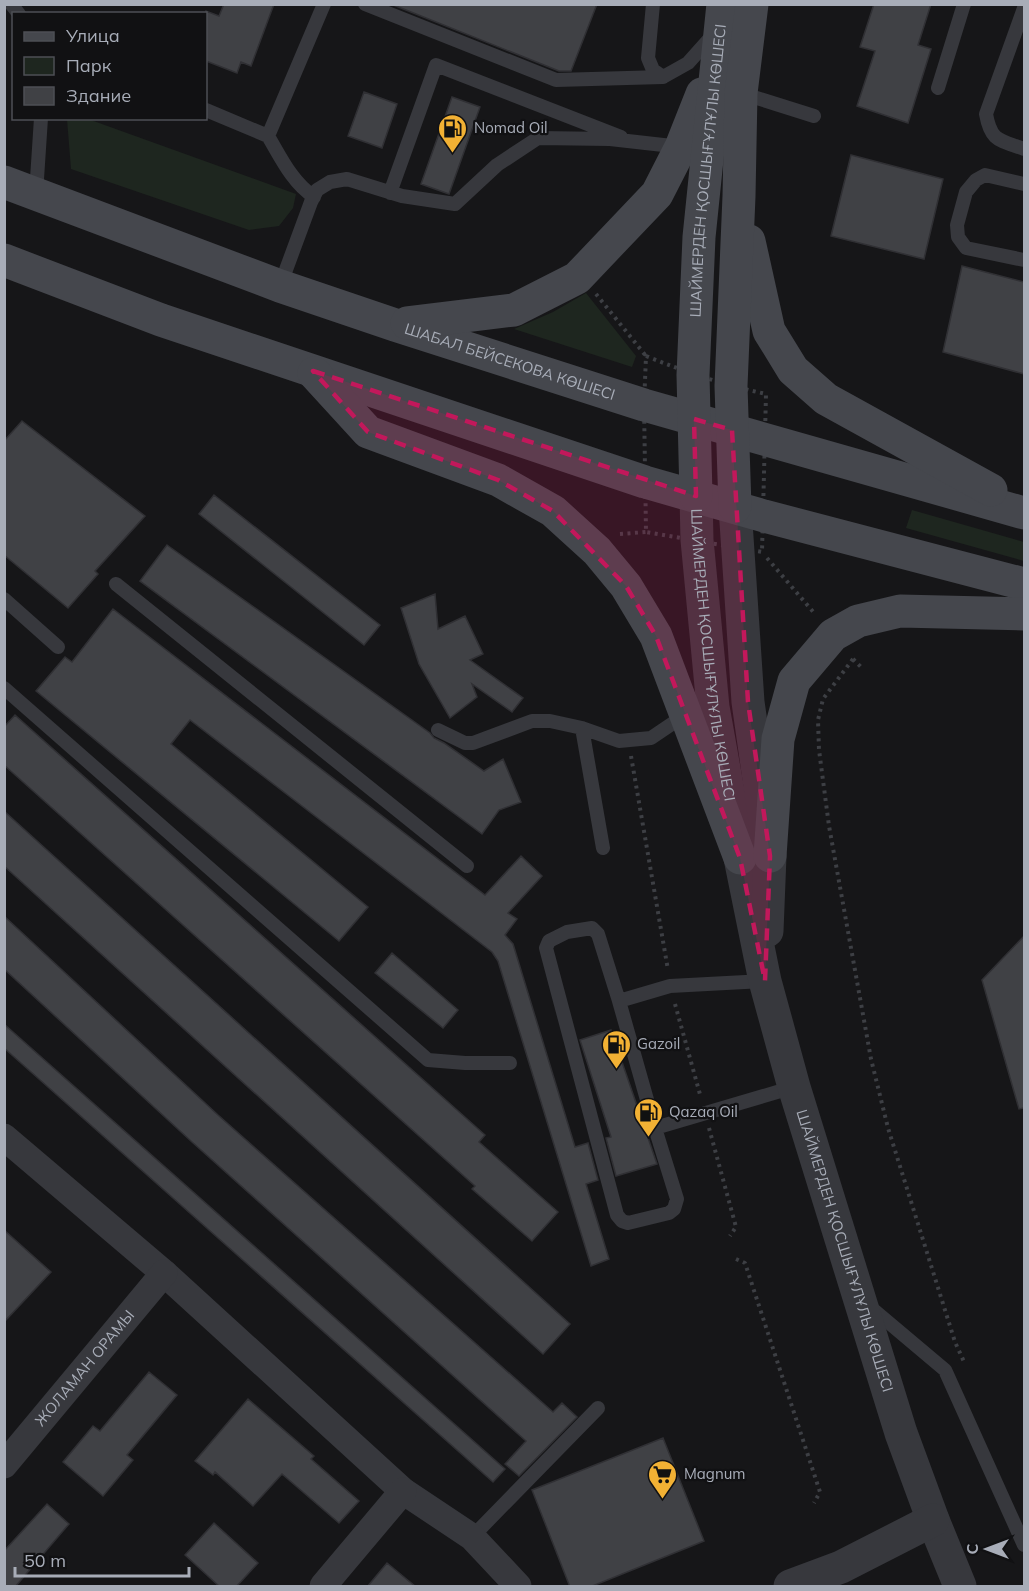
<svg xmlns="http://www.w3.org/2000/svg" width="1029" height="1591" viewBox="0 0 1029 1591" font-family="Mulish,sans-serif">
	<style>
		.green { fill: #1e261f }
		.building { fill: #404145; stroke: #303034; stroke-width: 1.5 }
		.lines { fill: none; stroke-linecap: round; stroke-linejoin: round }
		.path { stroke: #3d3f44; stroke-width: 4; stroke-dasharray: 3 4.5; stroke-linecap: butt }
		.service { stroke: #37383d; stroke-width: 14 }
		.minor { stroke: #37383d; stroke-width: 27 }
		.tertiary { stroke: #37383d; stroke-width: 33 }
		.secondary { stroke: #45474d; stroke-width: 33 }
		.marked { fill: #c2185b; fill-opacity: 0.2; stroke: #c2185b; stroke-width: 4.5; stroke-dasharray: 12 8; stroke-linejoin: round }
		.labels { text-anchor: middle; stroke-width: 4.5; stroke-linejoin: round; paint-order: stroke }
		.poi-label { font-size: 15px; fill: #a8adb8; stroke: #111113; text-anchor: start }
		.street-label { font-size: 15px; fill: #a8adb8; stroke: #111113 }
	</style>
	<rect width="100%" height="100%" fill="#161618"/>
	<!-- green -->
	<path class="green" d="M67 119H88L296 194 293 208 279 226 249 230 71 169Z
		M586 293 636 356 632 367 514 329 553 312Z
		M912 510 1024 542V561L906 528Z"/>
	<!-- building -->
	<path class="building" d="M224 4H274L251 66 241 62 237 73 206 61V11L219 16Z
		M391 4H597L571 71H559Z
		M874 4H931L918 45 931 49 908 123 857 106 875 51 860 47Z
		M364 92 397 104 382 148 348 136Z
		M452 97 480 107 449 194 421 184Z
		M851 155 943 179 924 259 831 236Z
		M962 266 1024 282V374L943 352Z
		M22 421 145 516 95 571 98 574 68 608 4 555V441Z
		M214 495 380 625 364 645 199 514Z
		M167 545 430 733 434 738 444 743 484 771 503 759 521 802 499 810 482 834 140 581Z
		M435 594 438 629 465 616 483 654 470 660 523 698 512 712 472 684 477 697 450 718 419 664 401 608Z
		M113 609 485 895 521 856 542 876 508 913 517 919 505 935 513 944 575 1147 588 1143 598 1180 586 1184 609 1259 591 1266 498 961 492 952 190 720 171 744 368 907 339 941 36 691 65 657 72 662Z
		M15 715 485 1135 479 1142 558 1212 532 1241 472 1189 475 1186 4 765V727Z
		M4 811 570 1324 543 1354 4 866Z
		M4 916 218 1115 553 1412 562 1403 577 1417 519 1476 505 1464 526 1441 192 1142 4 969Z
		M1024 936V1108L1019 1109 982 980Z
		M392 953 458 1010 443 1028 375 973Z
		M4 1024 505 1469 493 1482 4 1048Z
		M611 1030 657 1164 616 1176 606 1138 611 1137 580 1040Z
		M4 1230 51 1272 4 1322Z
		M149 1372 177 1395 127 1455 133 1460 103 1496 63 1462 93 1426 100 1431Z
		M248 1399 314 1456 311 1459 359 1501 339 1523 282 1474 253 1506 215 1472 213 1475 195 1461Z
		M663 1438 704 1541 590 1587H570L532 1490Z
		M47 1504 69 1524 15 1587H4V1551Z
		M214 1523 258 1563 236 1587H220L185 1555Z
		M387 1563 416 1587H367Z"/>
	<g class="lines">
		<!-- path -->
		<path class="path" d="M596 294 646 356
			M646 356C688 373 721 384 766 394L762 552 646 532 644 405Z
			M620 534 646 532
			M767 558 815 614
			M853 659 823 699 818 720 819 750 829 826 871 1059 888 1128 955 1342 965 1364
			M853 659 861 667
			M631 756 668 970
			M675 1004 701 1098
			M709 1128 736 1227 730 1236
			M736 1259 745 1263 820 1492 814 1503"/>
		<!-- service -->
		<path class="service" d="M11 4 19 14
			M365 4 556 80 663 77 688 63 713 35
			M653 4 648 58 653 70 663 77
			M1024 8 986 114C991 142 1000 140 1024 149
			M938 88 964 4
			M741 93 814 116
			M206 110 268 136
			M1024 184 985 175 976 180 966 192 957 225 958 237 966 248 1024 260
			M390 193 436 65 621 137
			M36 194 41 118
			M314 197C292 182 281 158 268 136L324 4
			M280 286 311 202 317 190 330 182 347 179 402 196 455 204 497 165 538 138 610 139 681 147
			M116 584 467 866
			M4 599 58 647
			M4 688 428 1060 465 1063H510
			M582 728 603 848
			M438 730 465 743H473L532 721H550L582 728 619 741 651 738 685 715
			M765 981 670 986 619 1001 655 1128 794 1087
			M619 1001 598 934 592 928 567 932 549 941 546 948 617 1215 622 1221 628 1223 669 1213 674 1209 677 1199 655 1128
			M869 1306 945 1370 1024 1545
			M472 1537 598 1408"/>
		<!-- minor -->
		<g class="minor">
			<path d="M4 1137 164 1273 403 1491 472 1537 518 1586"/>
			<path id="s1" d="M4 1465 164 1273"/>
			<path d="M323 1586 403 1491"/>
		</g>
		<!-- tertiary -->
		<g class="tertiary">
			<path id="s2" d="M696 496 697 540 713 707 740 858 765 981 794 1087 901 1433 933 1520 960 1586"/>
			<path d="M735 507 748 702 770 856 767 931"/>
			<path d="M790 1586 841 1567 933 1520"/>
		</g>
		<!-- secondary -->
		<g class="secondary">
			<path id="s3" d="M4 182 280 286 395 325 644 405 1024 513"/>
			<path d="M749 241 769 331 793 370 826 399 991 490"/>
			<path d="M4 260 161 320 645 482 764 516 1024 584"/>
			<path d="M407 323 514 310 577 278 657 194 681 147 702 94"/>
			<path d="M314 373 368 432 498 480 553 511 597 551 626 586 656 636 740 858"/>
			<path id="s4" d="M696 496 693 375 699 237 723 4"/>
			<path d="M735 507 731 386 739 196 741 93 752 4"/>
			<path d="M770 856 778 739 794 681 833 635 858 621 900 611 1024 614"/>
		</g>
	</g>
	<!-- marked area -->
	<path class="marked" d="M313 371 696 496 694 419 732 430 748 702 770 856 765 981 740 858 656 636 626 586 553 511 498 480 368 432Z"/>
	<!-- icons -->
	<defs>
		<symbol id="fuel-pin" viewBox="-11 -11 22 30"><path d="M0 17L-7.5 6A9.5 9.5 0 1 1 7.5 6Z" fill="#f2b134" stroke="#111113"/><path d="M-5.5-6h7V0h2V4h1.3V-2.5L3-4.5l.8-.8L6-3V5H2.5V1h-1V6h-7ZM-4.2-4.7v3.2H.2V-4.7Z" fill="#111"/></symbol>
		<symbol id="supermarket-pin" viewBox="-11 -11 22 30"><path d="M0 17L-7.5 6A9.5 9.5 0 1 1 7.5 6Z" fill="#f2b134" stroke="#111113"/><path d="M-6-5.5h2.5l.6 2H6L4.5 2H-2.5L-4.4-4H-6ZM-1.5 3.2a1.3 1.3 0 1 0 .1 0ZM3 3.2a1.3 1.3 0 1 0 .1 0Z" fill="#111"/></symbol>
	</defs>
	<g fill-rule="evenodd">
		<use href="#fuel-pin" x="436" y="112" width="33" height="45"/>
		<use href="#fuel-pin" x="600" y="1028" width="33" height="45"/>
		<use href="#fuel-pin" x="632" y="1096" width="33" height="45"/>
		<use href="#supermarket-pin" x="646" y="1458" width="33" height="45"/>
	</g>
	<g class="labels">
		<!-- poi labels -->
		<g class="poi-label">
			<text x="474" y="133">Nomad Oil</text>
			<text x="637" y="1049">Gazoil</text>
			<text x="669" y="1117">Qazaq Oil</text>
			<text x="684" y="1479">Magnum</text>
		</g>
		<!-- street labels -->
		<g class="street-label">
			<text dy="5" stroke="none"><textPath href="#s4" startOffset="326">ШАЙМЕРДЕН ҚОСШЫҒҰЛҰЛЫ КӨШЕСІ</textPath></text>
			<text dy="5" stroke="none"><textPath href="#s3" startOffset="537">ШАБАЛ БЕЙСЕКОВА КӨШЕСІ</textPath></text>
			<text dy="5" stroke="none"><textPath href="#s2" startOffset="160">ШАЙМЕРДЕН ҚОСШЫҒҰЛҰЛЫ КӨШЕСІ</textPath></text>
			<text dy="5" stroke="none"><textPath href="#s2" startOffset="772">ШАЙМЕРДЕН ҚОСШЫҒҰЛҰЛЫ КӨШЕСІ</textPath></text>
			<text dy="5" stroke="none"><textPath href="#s1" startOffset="126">ЖОЛАМАН ОРАМЫ</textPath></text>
		</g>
	</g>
	<!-- border -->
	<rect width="1029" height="1591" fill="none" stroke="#a8adb8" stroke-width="12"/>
	<!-- legend -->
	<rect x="12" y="12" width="195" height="108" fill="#111113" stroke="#4d4f55" stroke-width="1.5"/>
	<rect x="24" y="32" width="30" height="9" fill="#45474d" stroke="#4d4f55" stroke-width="1.5"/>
	<text x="66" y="42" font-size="18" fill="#a8adb8">Улица</text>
	<rect x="24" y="57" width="30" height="18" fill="#1e261f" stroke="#4d4f55" stroke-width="1.5"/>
	<text x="66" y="72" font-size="18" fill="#a8adb8">Парк</text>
	<rect x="24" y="87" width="30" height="18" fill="#404145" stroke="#4d4f55" stroke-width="1.5"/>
	<text x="66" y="102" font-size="18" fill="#a8adb8">Здание</text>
	<!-- north arrow -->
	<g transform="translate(987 1549) rotate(270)" stroke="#111113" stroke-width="4.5" paint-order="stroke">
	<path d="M0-4.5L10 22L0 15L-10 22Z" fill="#a8adb8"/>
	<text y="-9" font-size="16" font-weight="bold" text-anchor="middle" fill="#a8adb8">С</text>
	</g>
	<!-- scale -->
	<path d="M15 1567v9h174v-9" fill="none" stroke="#a8adb8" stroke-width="3"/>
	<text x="24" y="1567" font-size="18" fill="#a8adb8" stroke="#111113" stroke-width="4.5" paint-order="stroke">50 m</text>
</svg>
